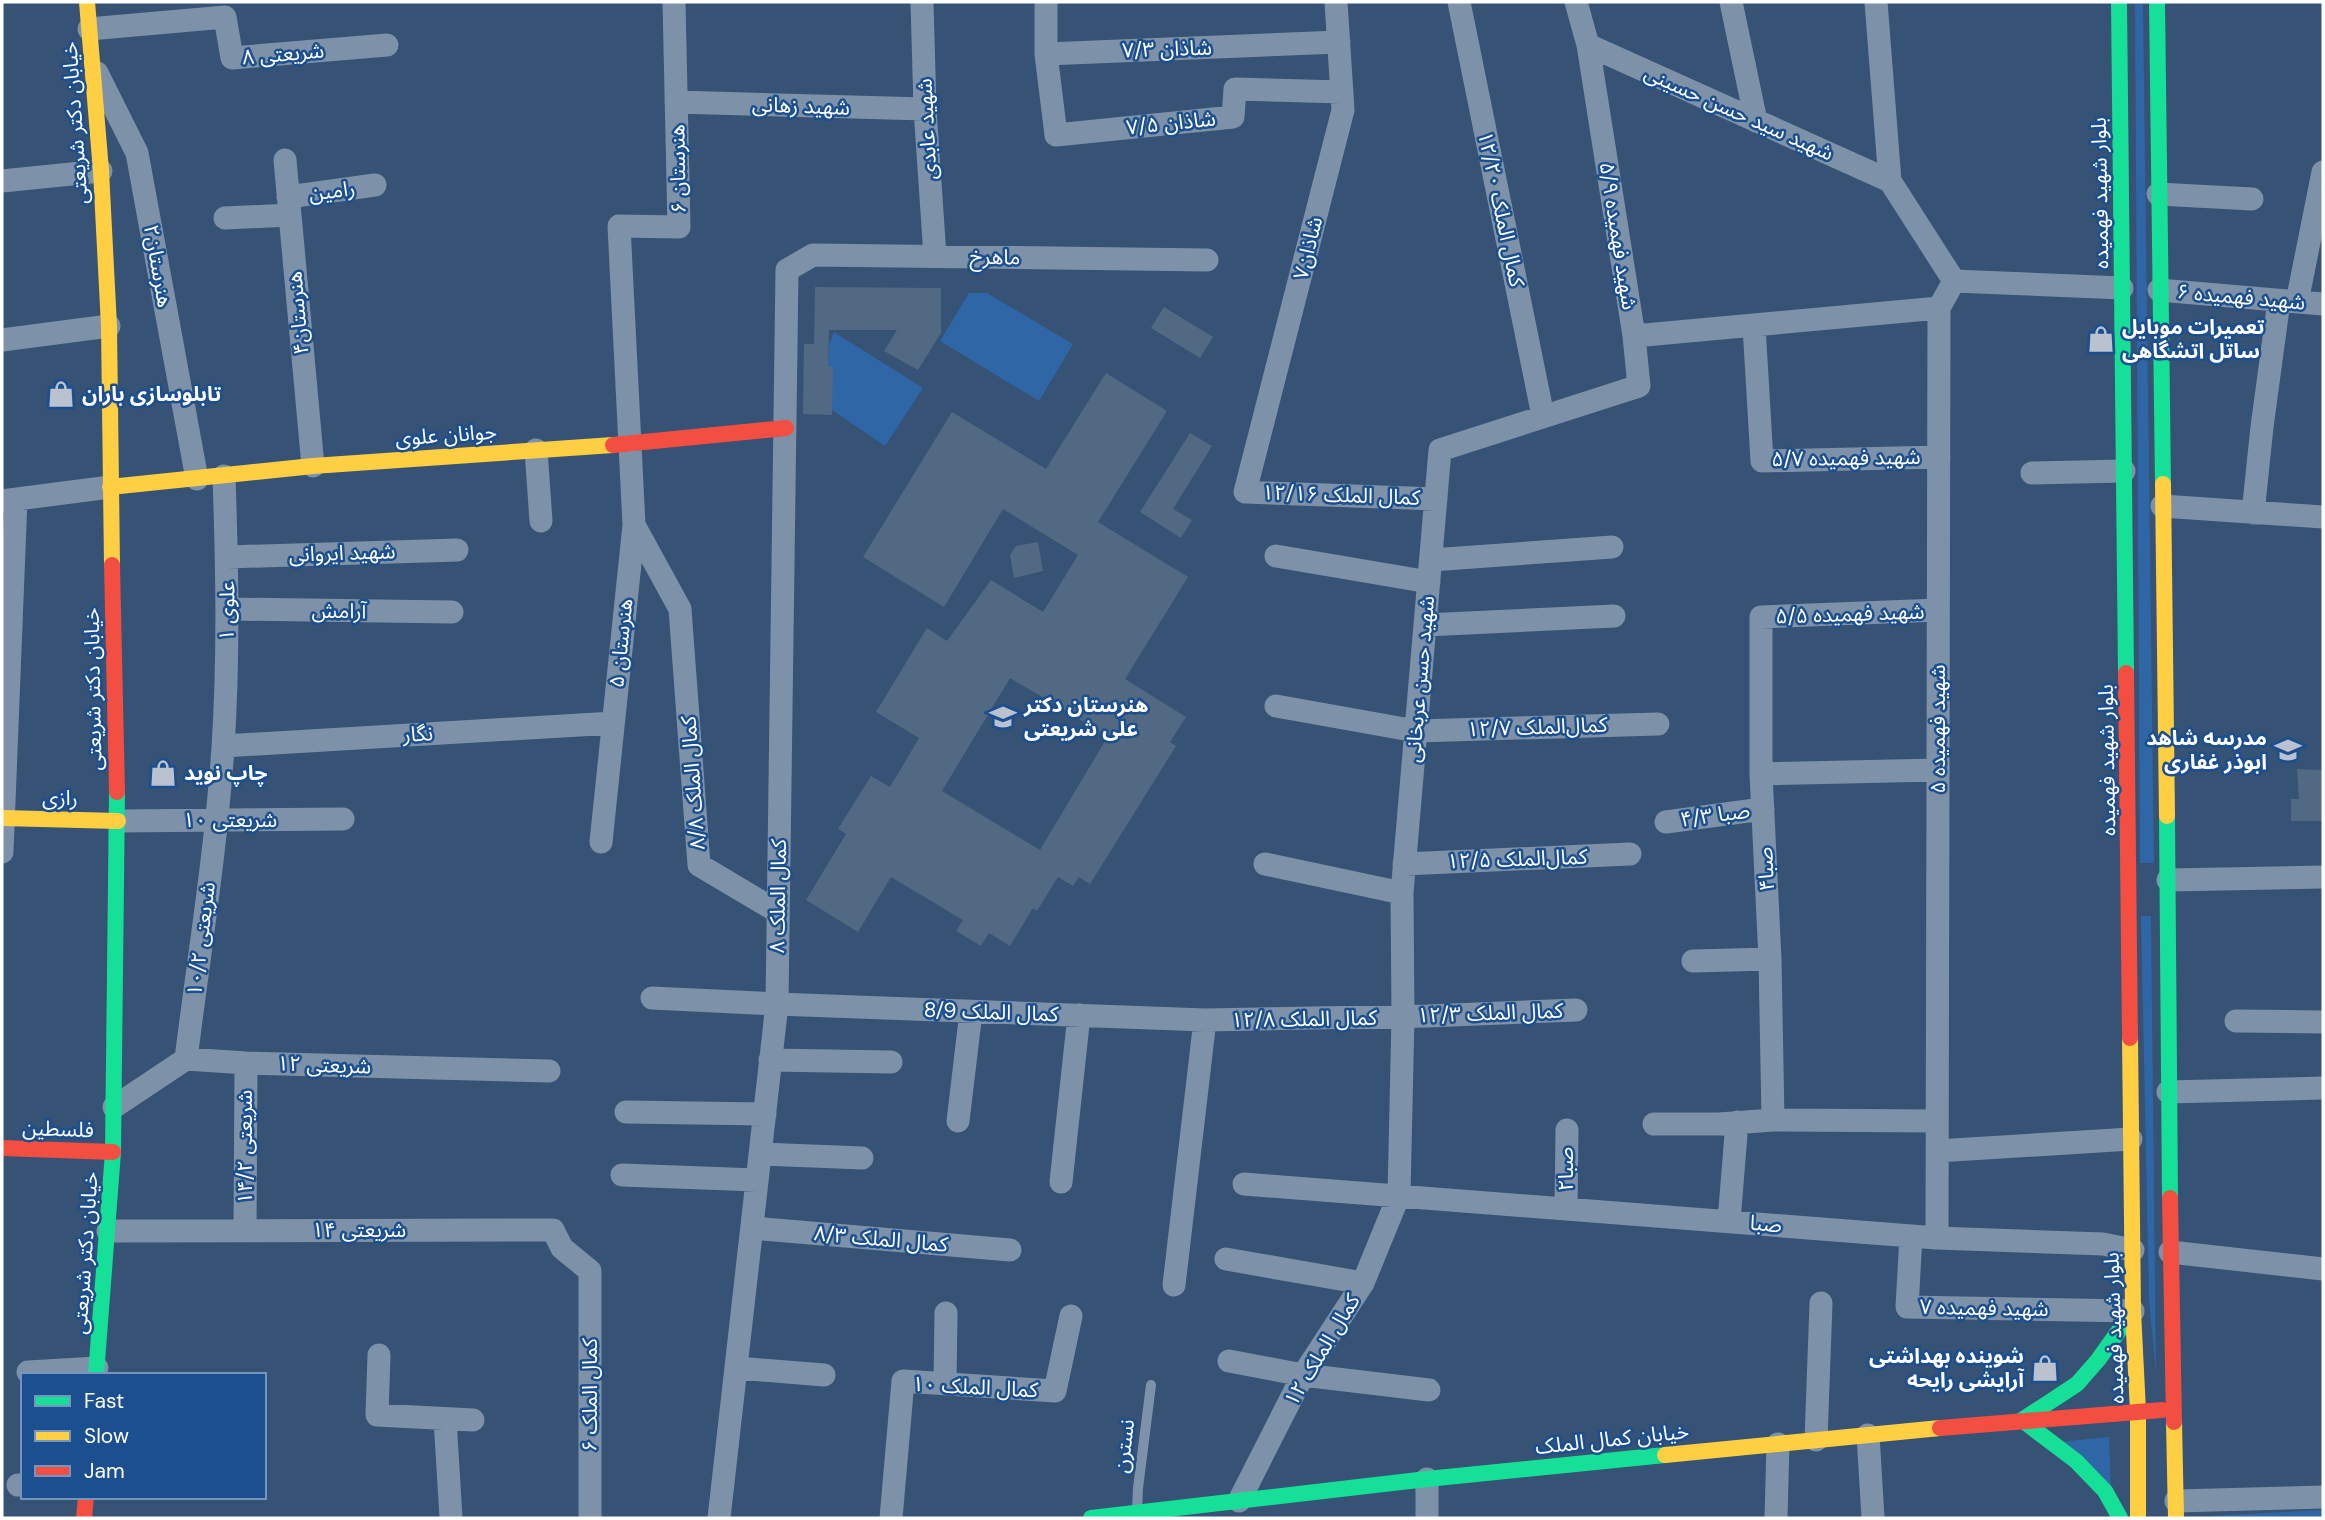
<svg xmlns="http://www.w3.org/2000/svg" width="2325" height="1520" viewBox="0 0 2325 1520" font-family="'DM Sans','Noto Sans Arabic',sans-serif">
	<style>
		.green { fill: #2f66a5 }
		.building { fill: #526984; fill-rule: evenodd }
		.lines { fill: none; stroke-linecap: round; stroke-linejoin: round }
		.lane { stroke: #7d92a8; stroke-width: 10 }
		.street { stroke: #7d92a8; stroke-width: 23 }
		.fast { stroke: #16e098; stroke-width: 16 }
		.slow { stroke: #ffcf43; stroke-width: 16 }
		.jam { stroke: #f24e42; stroke-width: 16 }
		.labels { text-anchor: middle; stroke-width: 5; stroke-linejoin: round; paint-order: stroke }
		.street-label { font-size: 21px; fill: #fff; stroke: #1b4f8f }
		.poi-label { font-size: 21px; font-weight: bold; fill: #fff; stroke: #1b4f8f; text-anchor: start }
	</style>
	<rect width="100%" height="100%" fill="#365274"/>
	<!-- green -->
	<path class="green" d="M2135 2H2143L2154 863H2140Z
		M969 293H987L1073 344 1039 401 940 341Z
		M834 332 923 388 885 446 832 410V367H828L829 344Z
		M2141 916H2151L2156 1371 2149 1301Z
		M2109 1437 2111 1486 2059 1442Z
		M2323 1510V1518H2210V1516Z"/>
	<!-- building -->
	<path class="building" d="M815 287 941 288V333L918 370 884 351 897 330H829L828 367H833L832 415 803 414 804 344H814Z
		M1164 307 1213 337 1200 358 1151 328Z
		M1106 373 1167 411 1098 522 1188 577 1125 679 1186 717 1170 742 1176 746 1090 884 1079 877 1073 886 1058 877 1037 911 1033 908 1010 946 989 933 981 946 956 931 963 920 891 877 858 932 806 900 846 834 838 829 871 776 890 787 919 738 876 712 927 628 947 641 991 580 1043 612 1078 555 1003 509 944 607 863 557 952 412 1046 469ZM1010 678 1108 736 1040 850 942 791Z
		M1190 433 1212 446 1173 509 1192 520 1181 538 1140 512Z
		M1038 542 1043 571 1014 578 1010 555 1016 546Z
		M2297 769 2323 770V821H2291V799H2299Z"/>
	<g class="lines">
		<!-- lane -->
		<path class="lane" d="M1137 1510 1138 1488 1151 1385"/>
		<!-- street -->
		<path class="street" d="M922 2 925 109 935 256
			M1046 2V54L1339 42
			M1336 2 1343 110 1245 492 1436 499
			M1459 2 1543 416
			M1576 2 1588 45 1634 336 1939 308
			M1731 2 1756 121
			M1876 2 1890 181 1954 281
			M89 29 225 17 232 58 387 45
			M1588 45 1890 181
			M1046 54 1056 135 1233 117 1235 89 1342 92
			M97 73 137 153 197 479
			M676 102 925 109
			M285 160 313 466
			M2 181 101 171
			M2158 194 2252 199
			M288 197 375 185
			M225 218 289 215
			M2159 290 2323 304
			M2297 302 2323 172
			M1754 326 1762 461 1939 457
			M2 340 109 326
			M536 450 541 521
			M2032 473 2124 471
			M2 501 110 487
			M2162 506 2323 517
			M2253 513 2262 427 2279 301
			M634 525 680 609 699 865 778 912
			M1276 556 1429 582
			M227 557 457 550
			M1431 560 1612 547
			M227 609 452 612
			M1425 625 1614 616
			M1276 706 1416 731 1658 724
			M223 746 613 723
			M1761 774 1938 770
			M118 821 343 819
			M1666 822 1763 809
			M601 842 634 525 619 226 679 227 674 2
			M2 852 16 499
			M1265 864 1402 893
			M1404 864 1630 854
			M2168 880 2323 877
			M1693 961 1770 959
			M652 998 777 1004 1205 1020 1428 1016 1576 1010
			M2236 1021 2323 1022
			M186 1059C199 955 216 851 223 747 229 657 227 566 224 476
			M770 1060 891 1062
			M2168 1092 2323 1088
			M114 1107 186 1059 246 1063 549 1071
			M626 1112 765 1114
			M1773 1120 1770 959 1761 774V617L1938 610
			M958 1121 971 1012
			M1654 1124H1719L1773 1120 1937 1121
			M1937 1151 2131 1139
			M760 1154 862 1158
			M622 1175 757 1180
			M1061 1182 1079 1015
			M1244 1184 1937 1238 2103 1244 2133 1250
			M1566 1208 1567 1130
			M1729 1221 1737 1122
			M752 1228 1010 1250
			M245 1230 246 1063
			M108 1231 553 1230 562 1248 590 1271V1518
			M1911 1236 1907 1307 2133 1311
			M1937 1238 1939 308 1954 281 2122 288
			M2170 1252 2323 1269
			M1226 1259 1363 1283
			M1174 1285 1205 1020
			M379 1355 377 1415 473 1420
			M1229 1361 1303 1375 1429 1390
			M737 1368 824 1375
			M28 1372 97 1368
			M945 1384 946 1313
			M445 1419 451 1518
			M1868 1435 1873 1518
			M1816 1440 1821 1303
			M1427 1479V1518
			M18 1485H23
			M1239 1501 1303 1375 1363 1283 1399 1195 1403 1017 1402 893 1440 450 1639 386 1634 336
			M2176 1501 2323 1497
			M719 1518 777 1004 787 270 813 255 1207 260
			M891 1518 903 1381 1055 1391 1071 1316
			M1776 1518 1778 1444"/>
		<!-- fast -->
		<path class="fast" d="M2119 2 2126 673
			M2157 2 2163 484
			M2167 816 2170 1198
			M96 1375 113 1152 117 792
			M1091 1518 1427 1479 1665 1455
			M2120 1518 2105 1491 2076 1461 2022 1420 2077 1384 2098 1360 2133 1311"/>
		<!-- slow -->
		<path class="slow" d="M87 2 101 171 109 326 112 565
			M2163 484 2167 816
			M110 487 313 466 613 445
			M2 818 118 821
			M2130 1038 2133 1311 2138 1411V1518
			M2174 1422 2176 1518
			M1665 1455 1940 1428"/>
		<!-- jam -->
		<path class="jam" d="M613 445 786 428
			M112 565 117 792
			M2126 673 2130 1038
			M2 1148 113 1152
			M2170 1198 2174 1422
			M1940 1428 2162 1410
			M84 1518 86 1497"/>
	</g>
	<!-- icons -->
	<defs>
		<symbol id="shop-bare" viewBox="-9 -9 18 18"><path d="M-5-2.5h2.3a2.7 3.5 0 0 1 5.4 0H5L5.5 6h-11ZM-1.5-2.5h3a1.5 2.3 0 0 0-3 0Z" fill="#b9c2ce" stroke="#1b4f8f" stroke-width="2.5" paint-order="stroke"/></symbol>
		<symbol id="school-bare" viewBox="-9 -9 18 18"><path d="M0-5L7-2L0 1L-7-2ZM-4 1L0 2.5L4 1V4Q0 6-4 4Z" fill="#b9c2ce" stroke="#1b4f8f" stroke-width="2.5" paint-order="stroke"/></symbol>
	</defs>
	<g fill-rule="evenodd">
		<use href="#shop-bare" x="2082" y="320" width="38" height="38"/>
		<use href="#shop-bare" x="42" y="375" width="38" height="38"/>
		<use href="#school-bare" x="984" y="698" width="38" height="38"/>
		<use href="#school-bare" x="2269" y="731" width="38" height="38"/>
		<use href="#shop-bare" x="144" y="754" width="38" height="38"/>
		<use href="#shop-bare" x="2026" y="1349" width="38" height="38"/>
	</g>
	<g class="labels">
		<!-- street labels -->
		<g class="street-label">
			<text transform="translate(1167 49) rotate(-2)" y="7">شاذان ۷/۳</text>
			<text transform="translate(283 54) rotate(-5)" y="7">شریعتی ۸</text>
			<text transform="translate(801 106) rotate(2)" y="7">شهید زهانی</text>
			<text transform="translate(1739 113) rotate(24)" y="7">شهید سید حسن حسینی</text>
			<text transform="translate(75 123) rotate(-94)" y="7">خیابان دکتر شریعتی</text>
			<text transform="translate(1171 123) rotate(-6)" y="7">شاذان ۷/۵</text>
			<text transform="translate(927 129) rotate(-93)" y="7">شهید عابدی</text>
			<text transform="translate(678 169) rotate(-91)" y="7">هنرستان ۶</text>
			<text transform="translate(332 191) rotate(-7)" y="7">رامین</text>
			<text transform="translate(2100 193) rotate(-91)" y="7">بلوار شهید فهمیده</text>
			<text transform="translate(1501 209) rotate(78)" y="7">کمال الملک ۱۲/۲۰</text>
			<text transform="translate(1618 236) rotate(81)" y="7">شهید فهمیده ۵/۹</text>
			<text transform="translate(1308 248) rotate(-76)" y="7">شاذان۷</text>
			<text transform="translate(995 257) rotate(1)" y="7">ماهرخ</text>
			<text transform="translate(158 266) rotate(80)" y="7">هنرستان۲</text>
			<text transform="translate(2241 297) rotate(5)" y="7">شهید فهمیده ۶</text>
			<text transform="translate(298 313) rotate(-95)" y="7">هنرستان۴</text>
			<text transform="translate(446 435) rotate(-4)" y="7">جوانان علوی</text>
			<text transform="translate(1846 458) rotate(-1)" y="7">شهید فهمیده ۵/۷</text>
			<text transform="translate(1341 495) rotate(2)" y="7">کمال الملک ۱۲/۱۶</text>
			<text transform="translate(342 553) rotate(-2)" y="7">شهید ایروانی</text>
			<text transform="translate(227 611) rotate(-89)" y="7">علوی ۱</text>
			<text transform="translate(339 611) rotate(1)" y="7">آرامش</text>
			<text transform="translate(1850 614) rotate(-2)" y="7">شهید فهمیده ۵/۵</text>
			<text transform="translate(621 643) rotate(-84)" y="7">هنرستان ۵</text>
			<text transform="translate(1420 679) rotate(-85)" y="7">شهید حسن عربخانی</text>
			<text transform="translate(93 689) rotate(-91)" y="7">خیابان دکتر شریعتی</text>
			<text transform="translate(1537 727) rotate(-2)" y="7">کمال‌الملک ۱۲/۷</text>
			<text transform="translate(1938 729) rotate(-90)" y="7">شهید فهمیده ۵</text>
			<text transform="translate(418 734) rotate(-3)" y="7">نگار</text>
			<text transform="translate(2107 760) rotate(-91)" y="7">بلوار شهید فهمیده</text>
			<text transform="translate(693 783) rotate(-94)" y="7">کمال الملک ۸/۸</text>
			<text transform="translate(60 798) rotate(1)" y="7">رازی</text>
			<text transform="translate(1715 815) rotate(-8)" y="7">صبا ۴/۳</text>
			<text x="230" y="827">شریعتی ۱۰</text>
			<text transform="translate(1517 859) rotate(-2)" y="7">کمال‌الملک ۱۲/۵</text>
			<text transform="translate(1766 869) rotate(-93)" y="7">صبا۴</text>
			<text transform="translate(778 896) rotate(-89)" y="7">کمال الملک ۸</text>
			<text transform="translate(201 939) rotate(-83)" y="7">شریعتی ۱۰/۲</text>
			<text transform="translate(991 1012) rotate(2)" y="7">کمال الملک 8/9</text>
			<text transform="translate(1490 1013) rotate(-2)" y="7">کمال الملک ۱۲/۳</text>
			<text transform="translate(1304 1019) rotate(-1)" y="7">کمال الملک ۱۲/۸</text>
			<text transform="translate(324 1065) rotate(2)" y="7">شریعتی ۱۲</text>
			<text transform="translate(58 1129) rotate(2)" y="7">فلسطین</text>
			<text transform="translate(245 1147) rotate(-90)" y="7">شریعتی ۱۴/۲</text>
			<text transform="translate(1566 1169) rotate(-90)" y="7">صبا۲</text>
			<text transform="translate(1766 1224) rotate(5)" y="7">صبا</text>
			<text x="359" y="1237">شریعتی ۱۴</text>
			<text transform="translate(881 1239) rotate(5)" y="7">کمال الملک ۸/۳</text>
			<text transform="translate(85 1253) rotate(-86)" y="7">خیابان دکتر شریعتی</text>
			<text transform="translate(1984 1308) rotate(1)" y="7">شهید فهمیده ۷</text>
			<text transform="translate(2114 1328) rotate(-92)" y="7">بلوار شهید فهمیده</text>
			<text transform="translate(1322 1350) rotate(-59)" y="7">کمال الملک ۱۲</text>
			<text transform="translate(975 1387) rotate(3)" y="7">کمال الملک ۱۰</text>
			<text transform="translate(590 1395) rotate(-90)" y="7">کمال الملک ۶</text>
			<text transform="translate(1612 1439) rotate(-6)" y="7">خیابان کمال الملک</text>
			<text transform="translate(1124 1446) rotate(-83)" y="7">نسترن</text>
		</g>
		<!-- poi labels -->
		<g class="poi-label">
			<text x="2122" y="334">تعمیرات موبایل<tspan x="2122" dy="24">ساتل اتشگاهی</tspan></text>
			<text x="82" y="401">تابلوسازی باران</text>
			<text x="1024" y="712">هنرستان دکتر<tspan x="1024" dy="24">علی شریعتی</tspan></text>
			<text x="2267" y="745" text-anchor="end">مدرسه شاهد<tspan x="2267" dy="24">ابوذر غفاری</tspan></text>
			<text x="184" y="780">چاپ نوید</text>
			<text x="2024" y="1363" text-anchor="end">شوینده بهداشتی<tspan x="2024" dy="24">آرایشی رایحه</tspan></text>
		</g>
	</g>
	<!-- border -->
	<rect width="2325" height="1520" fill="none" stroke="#ffffff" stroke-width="7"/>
	<!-- legend -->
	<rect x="21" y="1373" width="245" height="126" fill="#1b4f8f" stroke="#7695bc" stroke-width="2"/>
	<rect x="35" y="1396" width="35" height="10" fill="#16e098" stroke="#7695bc" stroke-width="2"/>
	<text x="84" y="1408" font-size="21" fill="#ffffff">Fast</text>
	<rect x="35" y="1431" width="35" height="10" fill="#ffcf43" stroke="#7695bc" stroke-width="2"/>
	<text x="84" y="1443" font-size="21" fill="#ffffff">Slow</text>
	<rect x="35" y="1466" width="35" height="10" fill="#f24e42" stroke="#7695bc" stroke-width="2"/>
	<text x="84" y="1478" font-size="21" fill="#ffffff">Jam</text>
</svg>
